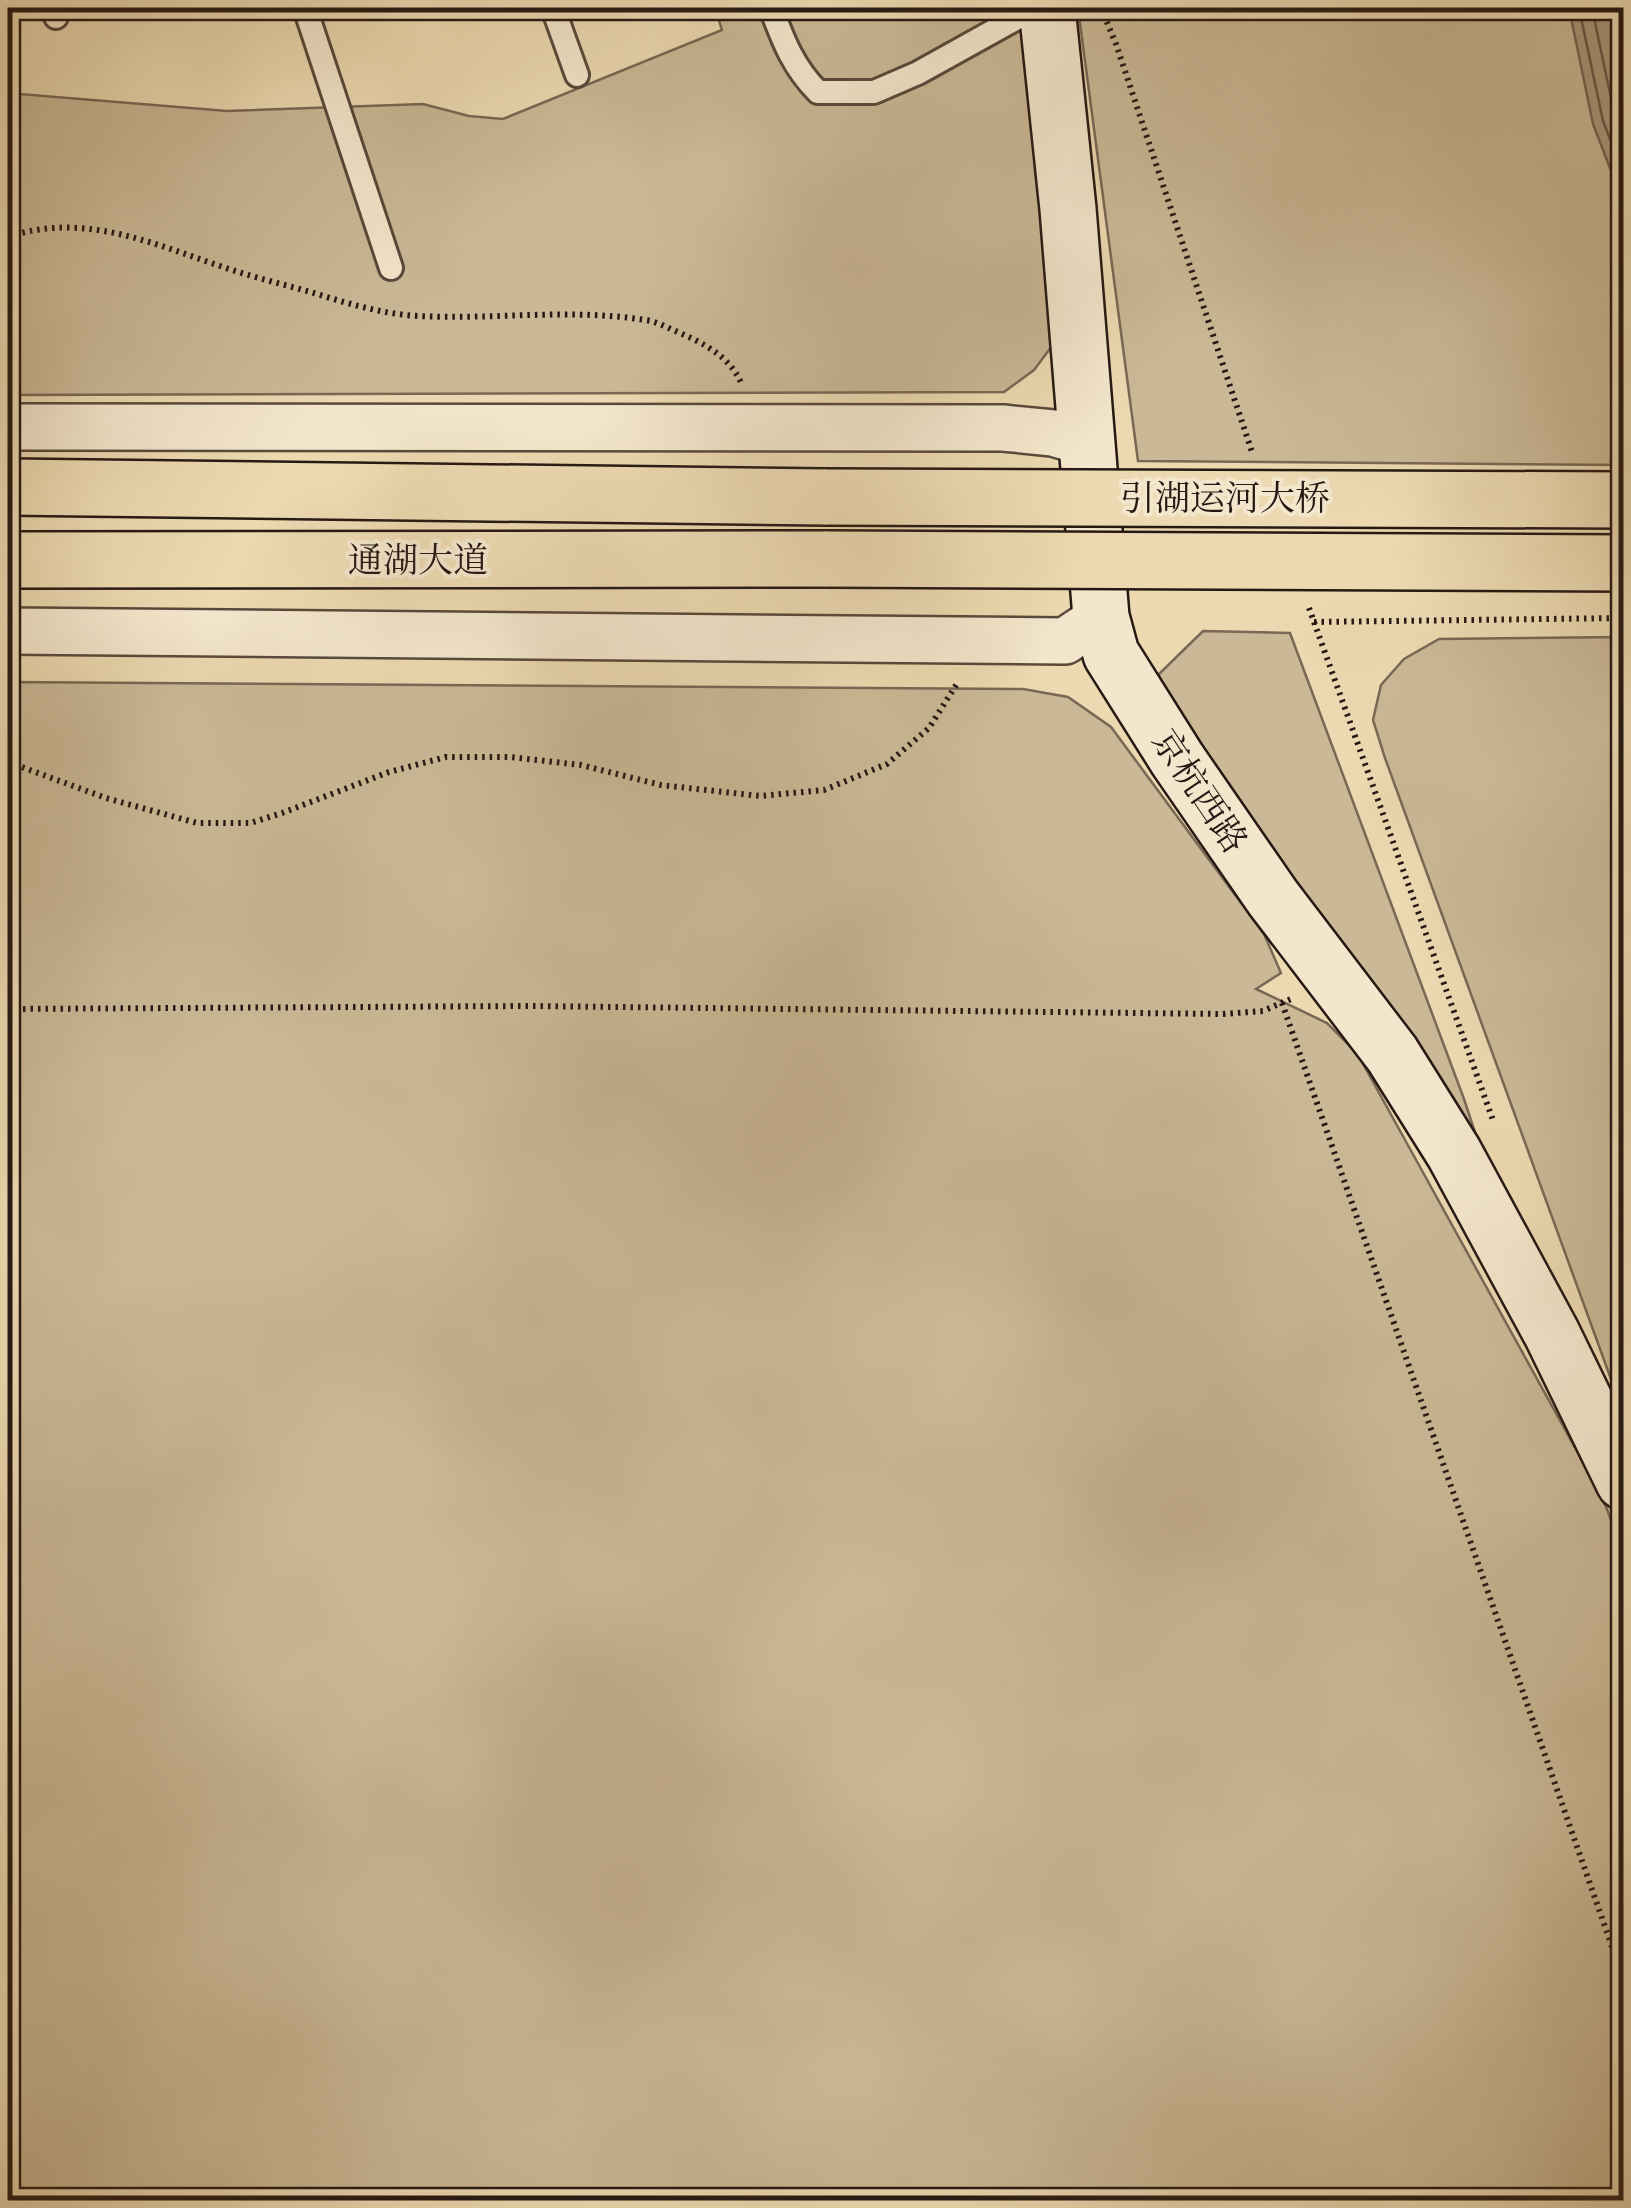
<svg xmlns="http://www.w3.org/2000/svg" width="1631" height="2208" viewBox="0 0 1631 2208" font-family="Alegreya,'Noto Serif SC',serif">
	<style>
		.green { fill: #cab896; stroke: #786855; stroke-width: 2.5 }
		.water { fill: #a9987c; stroke: #756552; stroke-width: 2.5 }
		.lines { fill: none; stroke-linecap: round; stroke-linejoin: round }
		.shore { stroke: #685848; stroke-width: 2.5 }
		.service-casing { stroke: #58493b; stroke-width: 28 }
		.minor-casing { stroke: #58493b; stroke-width: 50 }
		.secondary-casing { stroke: #261914; stroke-width: 60 }
		.primary-casing { stroke: #261914; stroke-width: 60 }
		.path { stroke: #261914; stroke-width: 6; stroke-dasharray: 2.5 5; stroke-linecap: butt }
		.service { stroke: #f3e6cc; stroke-width: 22 }
		.minor { stroke: #f3e6cc; stroke-width: 45 }
		.secondary { stroke: #f3e6cc; stroke-width: 55 }
		.primary { stroke: #ecd9b1; stroke-width: 55 }
		.primary-bridge-casing { stroke: #261914; stroke-width: 60; stroke-linecap: butt }
		.primary-bridge { stroke: #ecd9b1; stroke-width: 55 }
		.labels { text-anchor: middle; stroke-width: 8; stroke-linejoin: round; paint-order: stroke }
		.street-label { font-size: 35px; fill: #261914; stroke: #f3e6cc }
	</style>
	<rect width="100%" height="100%" fill="#ecd9b1"/>
	<filter id="stains"><feTurbulence type="fractalNoise" baseFrequency=".002" numOctaves="4"/><feColorMatrix values="0 0 0 0 .2 0 0 0 0 .09 0 0 0 0 .02 0 0 0 .5 -.17"/></filter>
	<radialGradient id="worn" r=".72"><stop offset=".6" stop-color="#630" stop-opacity="0"/><stop offset="1" stop-color="#630" stop-opacity=".3"/></radialGradient>
	<!-- green -->
	<path class="green" d="M715 8H1030L1061 334 1034 370 1004 392 8 395V93L227 111 423 104 469 116 503 119 722 30Z
		M1078 8H1623V465L1138 461Z
		M1203 631 1290 633 1464 1099 1487 1169 1261 838 1158 675Z
		M1623 637H1624L1623 1412 1385 758 1373 720 1381 685 1404 659 1439 639Z
		M8 682 1023 689 1068 697 1111 727 1264 934 1281 973 1256 989 1327 1023 1357 1053 1589 1473 1607 1509 1624 1557 1623 2200H8Z"/>
	<!-- water -->
	<path class="water" d="M1569 8H1623V202L1593 124Z"/>
	<g class="lines">
		<!-- shore -->
		<path class="shore" d="M1579 8 1603 121 1624 174
			M1592 8 1615 117 1624 139"/>
		<defs>
			<path id="service" d="M51 8 56 17
				M305 8 391 268
				M553 8 577 75
				M771 8C783 40 793 67 818 92H874L918 73 1035 8"/>
			<path id="minor" d="M8 427 1003 428 1053 433 1088 443
				M8 631 1065 641 1101 617"/>
			<path id="secondary" d="M1047 8 1068 209 1101 617 1111 654 1177 759 1273 898 1392 1054 1454 1153 1552 1334 1624 1482"/>
			<path id="primary" d="M8 487 826 497
				M8 560 828 559"/>
		</defs>
		<!-- service casing -->
		<use href="#service" class="service-casing"/>
		<!-- minor casing -->
		<use href="#minor" class="minor-casing"/>
		<!-- secondary casing -->
		<use href="#secondary" class="secondary-casing"/>
		<!-- primary casing -->
		<use href="#primary" class="primary-casing"/>
		<!-- path -->
		<path class="path" d="M1101 8 1116 44 1253 455
			M8 237C82 212 149 242 220 266 249 276 278 283 307 291 343 302 381 314 418 316 493 320 570 308 645 320 655 321 664 326 673 330 701 342 730 355 742 385
			M1309 608 1494 1123
			M1314 622 1624 618
			M8 762 106 798 197 823H250L282 813 389 772 446 757H510L581 765 661 785 760 796 824 790 887 764 929 728 958 682
			M1282 1003 1624 1981
			M8 1009 530 1006 1223 1014 1263 1011 1293 998"/>
		<!-- service -->
		<use href="#service" class="service"/>
		<!-- minor -->
		<use href="#minor" class="minor"/>
		<!-- secondary -->
		<use href="#secondary" class="secondary"/>
		<!-- primary -->
		<use href="#primary" class="primary"/>
		<defs>
			<path id="primary-bridge" d="M826 497 1624 500
				M828 559 1624 563"/>
		</defs>
		<!-- primary-bridge casing -->
		<use href="#primary-bridge" class="primary-bridge-casing"/>
		<!-- primary-bridge -->
		<use href="#primary-bridge" class="primary-bridge"/>
	</g>
	<g class="labels">
		<!-- street labels -->
		<g class="street-label">
			<text x="1225" y="510">引湖运河大桥</text>
			<text x="418" y="572">通湖大道</text>
			<text transform="translate(1200 791) rotate(56)" y="12">京杭西路</text>
		</g>
	</g>
	<!-- margin -->
	<rect width="1631" height="2208" fill="none" stroke="#ecd9b1" stroke-width="40"/>
	<rect x="10" y="10" width="1611" height="2188" fill="none" stroke="#261914" stroke-width="5"/>
	<rect x="20" y="20" width="1591" height="2168" fill="none" stroke="#261914" stroke-width="2.5"/>
	<rect width="100%" height="100%" filter="url(#stains)"/>
	<rect width="100%" height="100%" fill="url(#worn)"/>
</svg>
